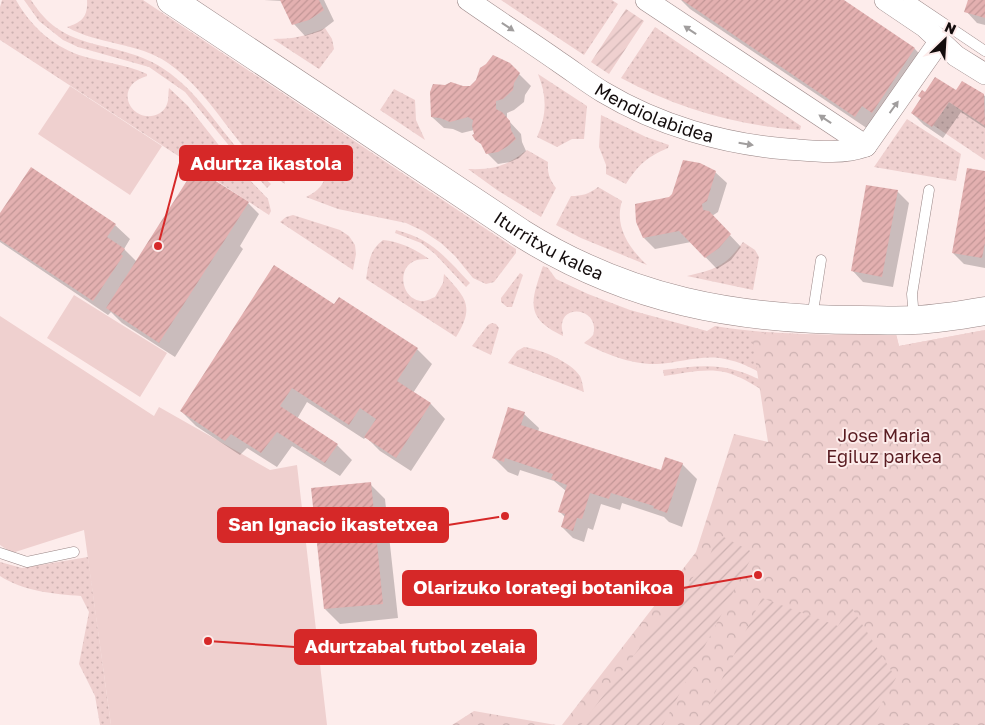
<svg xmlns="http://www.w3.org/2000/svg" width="985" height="725" viewBox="0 0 985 725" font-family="'Golos Text',sans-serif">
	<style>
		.grass { fill: url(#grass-dots) }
		.park { fill: url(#park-crowns) }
		.garden { fill: url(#garden-furrows) }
		.pitch { fill: #efd0cf }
		.shadow { fill: #0003 }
		.building { fill: url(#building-hatch) }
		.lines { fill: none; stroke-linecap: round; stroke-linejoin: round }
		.lane-casing { stroke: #998686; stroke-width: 11 }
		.street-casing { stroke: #998686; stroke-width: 22 }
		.primary-casing { stroke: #998686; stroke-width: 29 }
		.lane { stroke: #fff; stroke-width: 10 }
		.street { stroke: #fff; stroke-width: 21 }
		.primary { stroke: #fff; stroke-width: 28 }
		.oneway { fill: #a19e9e }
		.labels { text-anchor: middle; stroke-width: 4; stroke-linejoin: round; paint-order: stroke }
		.street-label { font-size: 18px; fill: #140d0d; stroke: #fdeceb }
		.park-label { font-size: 18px; fill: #591c21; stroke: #fdeceb }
		.leader { fill: none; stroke: #d62828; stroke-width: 2 }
		.callout-dot { fill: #d62828; stroke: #fdeceb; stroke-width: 2 }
		.callout { fill: #d62828; stroke: #d62828; stroke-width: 2 }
		.callout-label { font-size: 19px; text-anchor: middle; font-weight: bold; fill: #fff }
	</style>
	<defs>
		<pattern id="grass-dots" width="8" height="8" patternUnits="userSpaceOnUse" patternTransform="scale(1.25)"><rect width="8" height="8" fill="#efd0cf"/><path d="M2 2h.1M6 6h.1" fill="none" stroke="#ccb1b1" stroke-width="1.8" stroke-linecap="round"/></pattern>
		<pattern id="park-crowns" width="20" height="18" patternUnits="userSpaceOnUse" patternTransform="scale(1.25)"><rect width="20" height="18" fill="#efd0cf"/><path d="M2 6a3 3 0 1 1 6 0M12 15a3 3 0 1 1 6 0" fill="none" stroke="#ccb1b1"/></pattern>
		<pattern id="garden-furrows" width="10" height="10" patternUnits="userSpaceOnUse" patternTransform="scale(1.25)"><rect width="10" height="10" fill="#efd0cf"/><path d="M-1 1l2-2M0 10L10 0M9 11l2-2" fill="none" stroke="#ccb1b1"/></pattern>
		<pattern id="building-hatch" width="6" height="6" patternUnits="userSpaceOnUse" patternTransform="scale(1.25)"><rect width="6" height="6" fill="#e3b0b0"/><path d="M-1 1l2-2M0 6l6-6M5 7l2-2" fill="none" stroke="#c29696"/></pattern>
	</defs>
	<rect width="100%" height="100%" fill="#fdeceb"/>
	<!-- grass -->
	<path class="grass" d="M2 0H16C30 25 51 45 79 55 101 62 125 64 147 74V76C109 87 134 128 160 113 163 111 166 108 167 104 169 100 168 93 169 88L188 106 229 158 268 199 271 211 269 215 0 40V7Z
		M24 0H31C63 51 104 39 152 62 187 80 208 112 232 142 244 157 257 171 271 184L267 188 231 148 185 92 149 67 78 47 63 40 39 21Z
		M87 0H143L516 249V253L494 282 486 284 473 278 455 256 441 243 423 231 406 223 338 209 306 197C359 171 282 127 285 184 279 180 272 176 266 171 230 138 209 91 168 63 138 42 98 45 67 27 82 22 88 17 87 0Z
		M501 0H612L618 4 584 55Z
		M655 27 801 126 800 130C735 125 679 109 621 78Z
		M325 28 332 39 334 49 319 69 273 39C293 39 307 36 325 28Z
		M538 74 587 106 584 139H572L557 147 537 137C547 115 547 96 538 74Z
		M394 89 415 100 416 120 425 140 380 110Z
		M949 102 985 126V160L933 125Z
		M601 115 646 137 669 145 668 148C647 157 638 165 626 184L606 174V165L599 147Z
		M907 119 961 154 956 181 874 167Z
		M527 150 548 162C547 173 550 180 556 188L541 217 497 190 468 169C493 170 507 166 527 150Z
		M598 187 622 201C614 226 629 248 647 265L581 238 556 225 571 196C582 196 589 194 598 187Z
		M293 215 340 230 349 236 355 245 356 254 353 270 280 222 286 217Z
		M396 230C432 239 445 257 470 283L466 287 435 254 421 243 395 233Z
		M383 240C401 242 415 249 429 259 425 259 421 259 417 260 395 266 401 302 424 301 427 301 432 298 435 297L443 283 444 274C466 298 475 306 456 337L366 279C369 262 369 251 383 240Z
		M743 242 755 250 759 257 753 290 687 276C716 269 725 267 743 242Z
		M543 266 548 268 556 279 588 294 630 310 707 331 715 326C775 336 835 335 896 334L899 346 985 330 796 396C774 382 752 364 725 359 703 354 679 363 657 364 633 365 605 354 584 343 586 341 591 338 593 335 594 334 594 329 594 327 592 308 564 306 562 324 561 327 563 332 563 336 524 318 531 301 543 266Z
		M520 273 523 275 512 307H507L501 302V298Z
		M492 323 496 324 499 328 491 355 472 346 488 325Z
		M524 347C540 349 571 362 580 376 582 380 583 387 584 392L508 363 517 351Z
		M963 362H976L985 363V369C950 362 924 388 894 402 878 411 862 417 844 418 806 421 783 402 752 384 742 378 730 372 717 371 702 369 679 374 664 376L663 370C689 367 713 363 738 371 781 383 793 417 846 413 877 411 899 393 925 378 937 371 950 366 963 362Z
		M88 557 111 725H100L95 696 79 664 89 612 81 596C54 594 23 591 0 576V562L22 568Z"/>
	<!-- park -->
	<path class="park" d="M985 330V725H562L696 552 734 434 768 442 751 332 824 335 896 334 899 346Z
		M474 711 556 725H452Z"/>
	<!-- garden -->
	<path class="garden" d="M626 9 644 21 609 74 591 62Z
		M718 534 754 553 663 725H581L710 555Z
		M762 598 838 626 850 605 896 678 869 725H699Z"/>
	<!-- pitch -->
	<path class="pitch" d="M70 86 162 146 130 195 38 134Z
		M74 295 167 353 140 397 47 338Z
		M0 316 154 416 159 407 270 470 297 465 327 725H111L84 530 12 553 0 545Z"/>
	<!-- shadow -->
	<path class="shadow" d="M264 0H324L334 21 321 31 305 36 294 24 282 1Z
		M681 0H841L915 49 929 64 871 131 690 9Z
		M969 0H985V25L977 23 966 11Z
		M509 64 531 86 525 95 524 102 514 110 507 113V119L521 134 522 142 526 151 519 158 510 162 498 164 487 153 474 130 462 133 453 129 444 128 432 117 463 88 471 87Z
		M956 92 983 95 985 96V128L961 112 943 138 924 125 912 113 925 94Z
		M715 172 727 183 718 212 712 216 741 247 731 260 717 269 691 242 655 249 644 238 670 198Z
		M985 172V268L964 264 953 253Z
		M897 191 909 203 893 287 863 282 852 270Z
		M248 203 259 214 240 246 243 249 175 357 122 323 111 312 108 315 0 242V215L115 225 130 239 124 249 137 262Z
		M339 298 417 349 432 364 413 393 431 404 445 419 411 471 380 451 366 437 364 439 307 402 297 419 337 445 352 460 340 476 292 446 277 467 247 448 240 455 196 426 181 411 334 306Z
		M524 414 539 428 538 432 661 472 682 464 697 479 682 527 669 522 664 517 622 503 620 510 601 504 593 530 588 528 584 542 573 538 562 527 565 517 559 511 566 491 554 481 520 470 518 476 508 472 493 457Z
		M370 484 385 499 398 618 340 624 325 609Z"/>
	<!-- building -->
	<path class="building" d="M280 0H319L324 10 309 20 292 25Z
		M682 0H844L915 48 872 113 862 106 855 117Z
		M968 0H985V18L964 12Z
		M493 55 510 63 520 73 514 83 513 90 503 99 496 101V109L502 112 510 121 511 130 516 139 508 146 498 152 486 154 481 144 475 140 472 135 474 134 472 126 473 120 468 117 450 122 440 118 431 117 430 92 433 84 445 85 451 82 463 86H470L476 80 480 68 486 64Z
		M935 77 956 90 962 81 984 94 985 126 949 102 932 127 911 113 921 98 918 96 922 90 925 92Z
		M683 160 700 163 716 171 707 201 702 204 703 210 709 211 731 234 719 248 705 258 679 231 643 238 636 222 635 204 669 197 672 194Z
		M31 167 116 224 107 237 125 249 121 254 123 256 93 301 0 240V213Z
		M195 168 249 202 159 343 106 308Z
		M967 168 985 171V243L982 258 952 253Z
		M866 185 898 190 882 277 851 271Z
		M274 265 334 304 339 297 418 348 397 381 431 403 396 458 364 437 376 419 360 408 349 425 292 388 280 406 338 444 325 463 277 432 261 453 231 434 225 441 180 411Z
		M508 407 525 412 521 425 661 470 665 457 683 463 667 513 653 508 654 506 611 493 609 499 590 493 582 519 577 518 573 531 561 527 565 514 558 512 567 485 551 479 553 474 505 458 504 462 492 458Z
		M371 482 383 604 324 609 311 488Z"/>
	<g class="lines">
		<defs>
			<path id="lane" d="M909 0 985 51
				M812 318 821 260
				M914 319 912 294 929 190
				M0 553 27 562 74 552"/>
			<g id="street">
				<path id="s1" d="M468 0C498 21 529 41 559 62 574 72 588 83 603 92 658 125 723 144 787 149 814 151 840 155 866 146L939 42"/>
				<path d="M646 0 866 146"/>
				<path d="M885 0 925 27 956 56 985 74"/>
			</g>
			<g id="primary">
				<path id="s2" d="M171 0 521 233C628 300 736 320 861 320 878 320 896 321 914 320 938 319 962 315 985 311"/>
			</g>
		</defs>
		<!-- lane casing -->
		<use href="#lane" class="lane-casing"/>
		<!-- street casing -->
		<use href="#street" class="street-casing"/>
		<!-- primary casing -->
		<use href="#primary" class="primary-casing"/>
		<!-- lane -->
		<use href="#lane" class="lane"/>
		<!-- street -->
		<use href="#street" class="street"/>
		<!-- primary -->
		<use href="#primary" class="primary"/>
	</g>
	<!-- one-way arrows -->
	<defs><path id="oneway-solid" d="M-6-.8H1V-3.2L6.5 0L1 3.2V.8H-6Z" transform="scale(1.25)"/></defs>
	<g class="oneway">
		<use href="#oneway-solid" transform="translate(508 27) rotate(34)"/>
		<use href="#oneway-solid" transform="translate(690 30) rotate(-146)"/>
		<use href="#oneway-solid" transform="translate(894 107) rotate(-54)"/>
		<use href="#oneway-solid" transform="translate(825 119) rotate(-146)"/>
		<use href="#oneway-solid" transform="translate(746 144) rotate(9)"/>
	</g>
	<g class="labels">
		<!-- street labels -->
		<g class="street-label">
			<text dy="6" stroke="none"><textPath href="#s1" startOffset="219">Mendiolabidea</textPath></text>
			<text dy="6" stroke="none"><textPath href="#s2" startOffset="451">Iturritxu kalea</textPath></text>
		</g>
		<!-- park labels -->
		<g class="park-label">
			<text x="884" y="442">Jose Maria<tspan x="884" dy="21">Egiluz parkea</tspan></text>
		</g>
	</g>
	<!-- callouts -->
	<path class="leader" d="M158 246L180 163M505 516L448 525M758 575L683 588M208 641L295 647"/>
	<g class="callout-dot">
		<circle cx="158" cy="246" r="5"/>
		<circle cx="505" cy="516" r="5"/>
		<circle cx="758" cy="575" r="5"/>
		<circle cx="208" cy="641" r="5"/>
	</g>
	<g class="callout">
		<rect x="180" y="146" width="172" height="34" rx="5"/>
		<rect x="218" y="508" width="230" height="34" rx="5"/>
		<rect x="403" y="571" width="280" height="34" rx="5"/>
		<rect x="295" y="630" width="241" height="34" rx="5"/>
	</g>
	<g class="callout-label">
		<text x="266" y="170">Adurtza ikastola</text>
		<text x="333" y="531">San Ignacio ikastetxea</text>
		<text x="543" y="594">Olarizuko lorategi botanikoa</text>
		<text x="415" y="653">Adurtzabal futbol zelaia</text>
	</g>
	<!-- north arrow -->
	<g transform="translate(945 40) rotate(25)" stroke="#fdeceb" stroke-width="4" paint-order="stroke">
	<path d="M0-4L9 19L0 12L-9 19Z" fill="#140d0d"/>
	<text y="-8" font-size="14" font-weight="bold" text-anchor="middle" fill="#140d0d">N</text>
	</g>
</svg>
